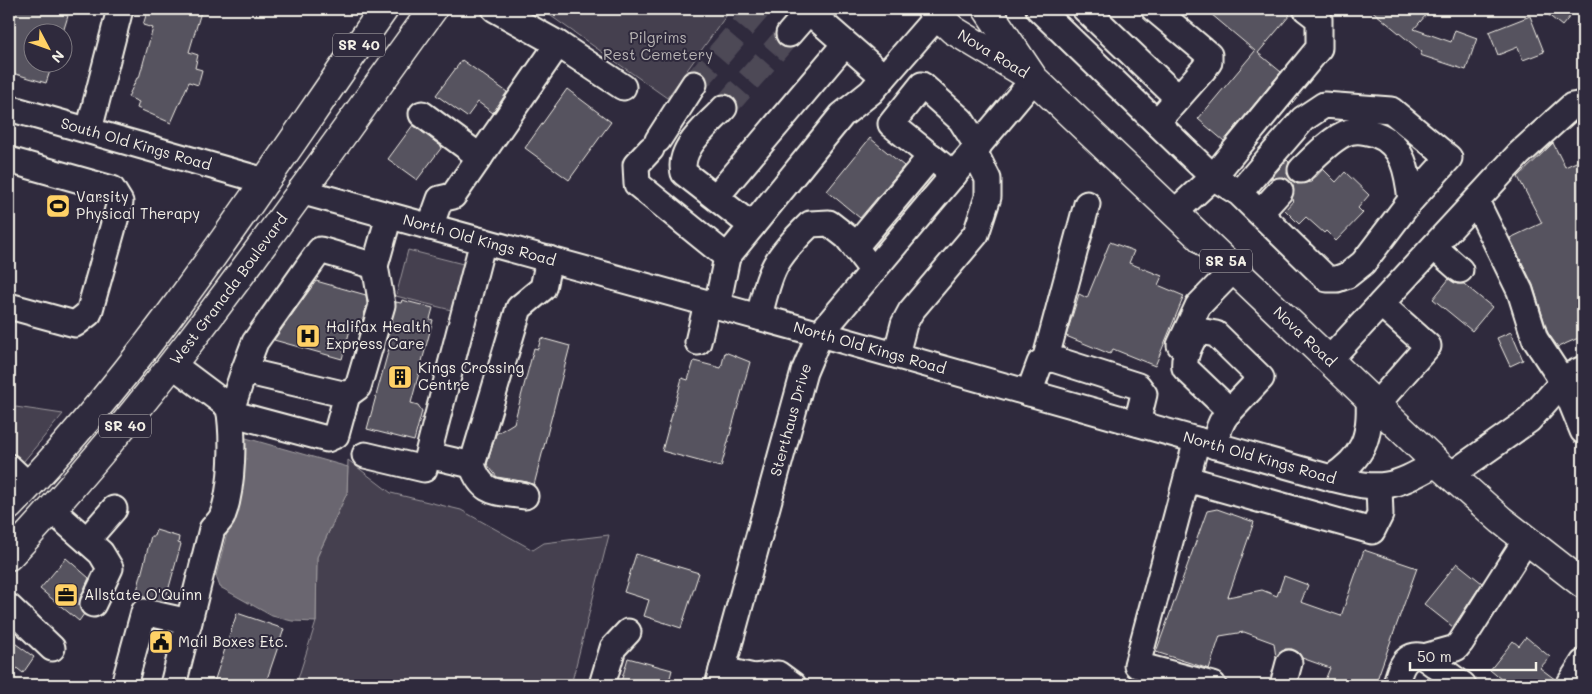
<svg xmlns="http://www.w3.org/2000/svg" width="1592" height="694" viewBox="0 0 1592 694" font-family="Mali,sans-serif">
	<style>
		.green { fill: #454050; stroke: #9c989c }
		.water { fill: #6a6670; stroke: #a19ea0 }
		.building { fill: #56525f; stroke: #f4f1e8 }
		.lines { fill: none; stroke-linecap: round; stroke-linejoin: round }
		.minor-tunnel { stroke: #4d4857; stroke-width: 25; stroke-dasharray: 25 12; stroke-linecap: butt }
		.minor-casing { stroke: #f4f1e8; stroke-width: 29 }
		.major-casing { stroke: #f4f1e8; stroke-width: 31 }
		.minor { stroke: #2f2a3d; stroke-width: 25 }
		.major { stroke: #2f2a3d; stroke-width: 28 }
		.labels { text-anchor: middle; stroke-width: 4; stroke-linejoin: round; paint-order: stroke }
		.shield { fill: #2f2a3d; stroke: #b9b5b5; stroke-width: 1 }
		.shield-label { font-size: 14px; font-weight: bold; fill: #f4f1e8 }
		.park-label { font-size: 15px; fill: #b7b3b3; stroke: #2f2a3d }
		.street-label { font-size: 15px; fill: #f4f1e8; stroke: #2f2a3d }
		.poi-label { font-size: 15px; fill: #f4f1e8; stroke: #2f2a3d; text-anchor: start }
	</style>
	<rect width="100%" height="100%" fill="#2f2a3d"/>
	<filter id="ink" filterUnits="userSpaceOnUse"><feTurbulence type="fractalNoise" baseFrequency=".02" numOctaves="2"/><feDisplacementMap in="SourceGraphic" scale="10" xChannelSelector="R" yChannelSelector="G"/><feConvolveMatrix kernelMatrix="1 2 1 2 8 2 1 2 1" color-interpolation-filters="sRGB"/></filter>
	<g filter="url(#ink)">
		<!-- green -->
		<path class="green" d="M541 9H731L667 98Z
			M408 250 463 264 451 310 396 296Z
			M9 406 63 414 9 479Z
			M348 460 391 493 461 510 533 550 544 543 609 535 571 685H296L316 622 317 557 347 493Z"/>
		<!-- water -->
		<path class="water" d="M246 438 348 467 347 493 317 557 316 622 292 621 272 616 220 587 216 576 234 506Z"/>
		<!-- building -->
		<path class="building" d="M9 9H47L68 16 63 32H32V62H53L46 83 9 72Z
			M148 9H190L201 12 189 52 198 55 195 68 202 70 198 85 189 82 171 123 137 108 139 102 128 97 137 78H139L153 28 143 25Z
			M1205 9H1283L1290 15 1258 53 1281 72 1224 141 1198 119 1255 51Z
			M1370 9H1431L1414 29 1451 42 1455 30 1477 38 1466 70 1420 55 1422 52Z
			M1541 9H1576L1562 26Z
			M1530 16 1544 52 1523 60 1518 47 1498 55 1489 32Z
			M462 60 507 92 493 113 478 102 467 117 436 95Z
			M567 89 611 122 569 180 525 148Z
			M413 125 442 147 417 180 388 159Z
			M870 138 904 166 860 218 827 191Z
			M1553 143 1565 167 1583 159V336L1558 347 1548 333 1533 285 1510 238 1542 223 1518 177Z
			M1287 160 1289 162 1287 174 1297 184 1311 182 1323 169 1336 182 1345 172 1369 195 1358 208 1363 213 1336 241 1326 231 1324 233 1306 217 1299 224 1285 210 1294 200 1292 199 1293 186 1284 177 1270 179Z
			M1110 242 1134 251 1129 263 1162 276 1158 285 1184 296 1155 366 1113 349 1110 354 1066 336 1079 294 1087 298Z
			M1449 279 1457 284H1464L1492 307 1472 331 1433 299Z
			M316 281 366 295 367 304 359 333 350 330 342 359 274 340Z
			M402 300 433 308 430 319 433 320 411 403 418 405 422 411 414 441 367 429 391 341 387 339 396 302 401 303Z
			M1511 332 1523 360 1510 366 1497 338Z
			M541 338 570 346 534 485 527 482 497 477 487 464 496 434 514 423 534 348 538 349Z
			M725 352 750 362 721 467 662 451 682 378 688 380 694 361 721 368Z
			M1217 509 1254 522 1228 597 1262 590 1277 596 1284 576 1308 585 1301 602 1341 616 1364 550 1417 568 1375 685H1323L1330 668 1302 658 1299 653 1292 649H1285L1276 658 1274 643 1244 632 1220 636 1209 669 1156 652 1207 511Z
			M156 530 179 537 178 543 181 544 165 602 136 595 151 536H154Z
			M636 554 699 573 681 628 644 616 649 600 624 592Z
			M66 558 89 578 80 598 79 606 84 614 79 621 40 589Z
			M1457 563 1482 583 1453 627 1424 604Z
			M237 613 284 629 265 685H213Z
			M154 629 170 634 165 650 150 646Z
			M1526 637 1550 657 1540 668 1556 680 1555 685H1508L1490 670 1513 641 1519 646Z
			M9 639 34 657 23 673 9 662Z
			M628 658 672 670 668 685H620Z"/>
		<g class="lines">
			<!-- minor-tunnel -->
			<path class="minor-tunnel" d="M694 84 758 9
				M724 108 789 34"/>
			<defs>
				<g id="minor">
					<path d="M806 9 884 77"/>
					<path d="M1039 9 1213 177 1319 48V19L1306 9"/>
					<path d="M1085 9 1178 98"/>
					<path d="M1154 9 1209 55V62L1203 70 1157 122"/>
					<path d="M789 34 809 11"/>
					<path d="M558 44 623 87"/>
					<path id="s1" d="M9 108 265 181"/>
					<path d="M724 108C709 125 677 148 684 173L752 226"/>
					<path d="M422 114 480 157"/>
					<path d="M89 130 120 9"/>
					<path d="M658 140 694 84"/>
					<path d="M651 149 636 165 637 184 727 257"/>
					<path d="M9 160 112 189 120 202 89 313 75 324 9 306"/>
					<path d="M1301 170C1312 159 1334 136 1349 132 1358 129 1366 131 1375 134 1404 144 1408 174 1411 200"/>
					<path d="M954 175 891 124 922 85 961 120 978 147"/>
					<path id="s2" d="M300 191 820 334 1331 478C1382 491 1391 489 1437 463"/>
					<path d="M716 197 845 44"/>
					<path d="M1476 201 1520 291 1535 339 1563 382 1583 431"/>
					<path d="M1175 212 1213 177 1239 193 1327 279H1337L1348 275 1363 263 1411 200 1449 158 1391 110 1324 105 1303 119 1239 193"/>
					<path d="M1260 213 1280 191"/>
					<path d="M430 227 440 199 453 196 558 44 495 9"/>
					<path d="M855 247 931 156"/>
					<path d="M1434 247 1460 270"/>
					<path d="M717 306 727 257 842 115 871 92 938 15"/>
					<path d="M759 317C770 269 774 259 810 224L829 223 847 237 873 271"/>
					<path d="M698 342 707 303"/>
					<path d="M1180 345 1198 306 1234 269"/>
					<path d="M896 355 904 324 911 311 976 234 988 197V179L974 151"/>
					<path d="M1329 360 1519 154 1572 106 1583 104"/>
					<path d="M1045 361 1087 204"/>
					<path d="M173 365 229 407C234 436 233 489 222 517 220 521 215 526 212 529L173 685"/>
					<path d="M244 371 230 413 327 439 336 435 347 395 244 371 255 342 320 250 375 266 389 216"/>
					<path d="M1029 393 1040 363 1050 358 1138 386 1144 394 1137 423"/>
					<path d="M347 395 358 387 382 305 375 266"/>
					<path d="M1376 405 1428 346 1381 304"/>
					<path d="M1197 440 1137 665 1213 685"/>
					<path d="M1215 446C1217 433 1220 420 1230 411L1261 378 1216 334 1199 331C1191 340 1183 356 1185 368L1230 411"/>
					<path d="M365 455 424 469 483 241"/>
					<path d="M428 455 472 465"/>
					<path d="M9 467 28 485"/>
					<path d="M1451 475 1529 420 1568 376 1583 369"/>
					<path d="M1331 478C1364 457 1371 437 1369 398"/>
					<path d="M1187 479 1372 531 1380 515 1379 487"/>
					<path d="M525 496C496 491 483 496 472 465L519 308 543 288 549 259"/>
					<path d="M52 510 101 553 110 568 93 604"/>
					<path d="M87 540 114 509"/>
					<path d="M9 607 52 648"/>
					<path d="M1424 657 1456 648 1461 642 1526 540"/>
					<path d="M722 670 754 677 778 674 793 685"/>
					<path d="M124 685 144 612 189 622"/>
					<path d="M602 685 613 648 628 632"/>
					<path id="s3" d="M718 685 804 372 820 334 1034 79"/>
					<path d="M1283 685 1289 663"/>
					<path d="M1396 685C1399 670 1405 651 1424 657L1463 685"/>
					<path d="M1569 685 1583 663"/>
				</g>
				<g id="major">
					<path d="M931 9 953 30 1026 74"/>
					<path id="s4" d="M987 9 1034 79 1437 463 1501 520 1583 584"/>
					<path d="M9 506C154 357 265 178 384 9"/>
					<path id="s5" d="M9 556C168 387 297 196 433 9"/>
				</g>
			</defs>
			<!-- minor casing -->
			<use href="#minor" class="minor-casing"/>
			<!-- major casing -->
			<use href="#major" class="major-casing"/>
			<!-- minor -->
			<use href="#minor" class="minor"/>
			<!-- major -->
			<use href="#major" class="major"/>
		</g>
	</g>
	<!-- icons -->
	<defs>
		<symbol id="stadium-square" viewBox="-11 -11 22 22"><rect x="-9" y="-9" width="18" height="18" rx="4" fill="#ffd166" stroke="#2f2a3d"/><path d="M0-5a6.5 5 0 1 0 0 10a6.5 5 0 1 0 0-10ZM-3.5-1.8h7v3.6h-7Z" fill="#111"/></symbol>
		<symbol id="hospital-square" viewBox="-11 -11 22 22"><rect x="-9" y="-9" width="18" height="18" rx="4" fill="#ffd166" stroke="#2f2a3d"/><path d="M-5-5h3v3.5h4V-5h3V5h-3V1.5h-4V5h-3Z" fill="#111"/></symbol>
		<symbol id="building-square" viewBox="-11 -11 22 22"><rect x="-9" y="-9" width="18" height="18" rx="4" fill="#ffd166" stroke="#2f2a3d"/><path d="M-4-6H4V6H1V3H-1V6H-4ZM-2.5-4.3h1.7v1.8h-1.7ZM.8-4.3h1.7v1.8H.8ZM-2.5-1h1.7V.8h-1.7ZM.8-1h1.7V.8H.8Z" fill="#111"/></symbol>
		<symbol id="office-square" viewBox="-11 -11 22 22"><rect x="-9" y="-9" width="18" height="18" rx="4" fill="#ffd166" stroke="#2f2a3d"/><path d="M-6-3h4V-5.5h4V-3h4V5H-6ZM-1-4.5V-3h2v-1.5ZM-6 0V1H6V0Z" fill="#111"/></symbol>
		<symbol id="civic-square" viewBox="-11 -11 22 22"><rect x="-9" y="-9" width="18" height="18" rx="4" fill="#ffd166" stroke="#2f2a3d"/><path d="M-.6-6.5H3V-4.5H.6V-3L4-1V1h2V6H-6V1h2V-1L-.6-3ZM-1.2 2.5V6h2.4V2.5Z" fill="#111"/></symbol>
	</defs>
	<g fill-rule="evenodd">
		<use href="#stadium-square" x="44" y="192" width="28" height="28"/>
		<use href="#hospital-square" x="294" y="322" width="28" height="28"/>
		<use href="#building-square" x="386" y="363" width="28" height="28"/>
		<use href="#office-square" x="52" y="581" width="28" height="28"/>
		<use href="#civic-square" x="147" y="628" width="28" height="28"/>
	</g>
	<g class="labels">
		<!-- shield labels -->
		<g class="shield">
			<rect x="333" y="33.5" width="52" height="23" rx="4"/>
			<rect x="1200" y="249.5" width="52" height="23" rx="4"/>
			<rect x="99" y="414.5" width="52" height="23" rx="4"/>
		</g>
		<g class="shield-label">
			<text x="359" y="50">SR 40</text>
			<text x="1226" y="266">SR 5A</text>
			<text x="125" y="431">SR 40</text>
		</g>
		<!-- park labels -->
		<g class="park-label">
			<text x="658" y="43">Pilgrims<tspan x="658" dy="17">Rest Cemetery</tspan></text>
		</g>
		<!-- street labels -->
		<g class="street-label">
			<text transform="translate(993 54) rotate(31)" y="5">Nova Road</text>
			<text dy="5" stroke="none"><textPath href="#s1" startOffset="132">South Old Kings Road</textPath></text>
			<text dy="5" stroke="none"><textPath href="#s2" startOffset="186">North Old Kings Road</textPath></text>
			<text dy="5" stroke="none"><textPath href="#s5" startOffset="346">West Granada Boulevard</textPath></text>
			<text dy="5" stroke="none"><textPath href="#s4" startOffset="458">Nova Road</textPath></text>
			<text dy="5" stroke="none"><textPath href="#s2" startOffset="591">North Old Kings Road</textPath></text>
			<text dy="5" stroke="none"><textPath href="#s3" startOffset="275">Sterthaus Drive</textPath></text>
			<text dy="5" stroke="none"><textPath href="#s2" startOffset="996">North Old Kings Road</textPath></text>
		</g>
		<!-- poi labels -->
		<g class="poi-label">
			<text x="76" y="202">Varsity<tspan x="76" dy="17">Physical Therapy</tspan></text>
			<text x="326" y="332">Halifax Health<tspan x="326" dy="17">Express Care</tspan></text>
			<text x="418" y="373">Kings Crossing<tspan x="418" dy="17">Centre</tspan></text>
			<text x="84" y="600">Allstate O'Quinn</text>
			<text x="178" y="647">Mail Boxes Etc.</text>
		</g>
	</g>
	<!-- margin -->
	<rect width="1592" height="694" fill="none" stroke="#2f2a3d" stroke-width="30"/>
	<rect x="15" y="15" width="1562" height="664" fill="none" stroke="#f4f1e8" stroke-width="2" filter="url(#ink)"/>
	<!-- north arrow -->
	<g transform="translate(48 48) rotate(131)"><circle r="24" fill="#2f2a3d" stroke="#7e7a81"/>
	<path d="M0-4L9 19L0 12L-9 19Z" fill="#ffd166"/>
	<text y="-8" font-size="14" font-weight="bold" text-anchor="middle" fill="#f4f1e8">N</text>
	</g>
	<!-- scale -->
	<path d="M1410 662v8h126v-8" fill="none" stroke="#f4f1e8" stroke-width="2.5"/>
	<text x="1417" y="662" font-size="15" fill="#f4f1e8" stroke="#2f2a3d" stroke-width="4" paint-order="stroke">50 m</text>
</svg>
